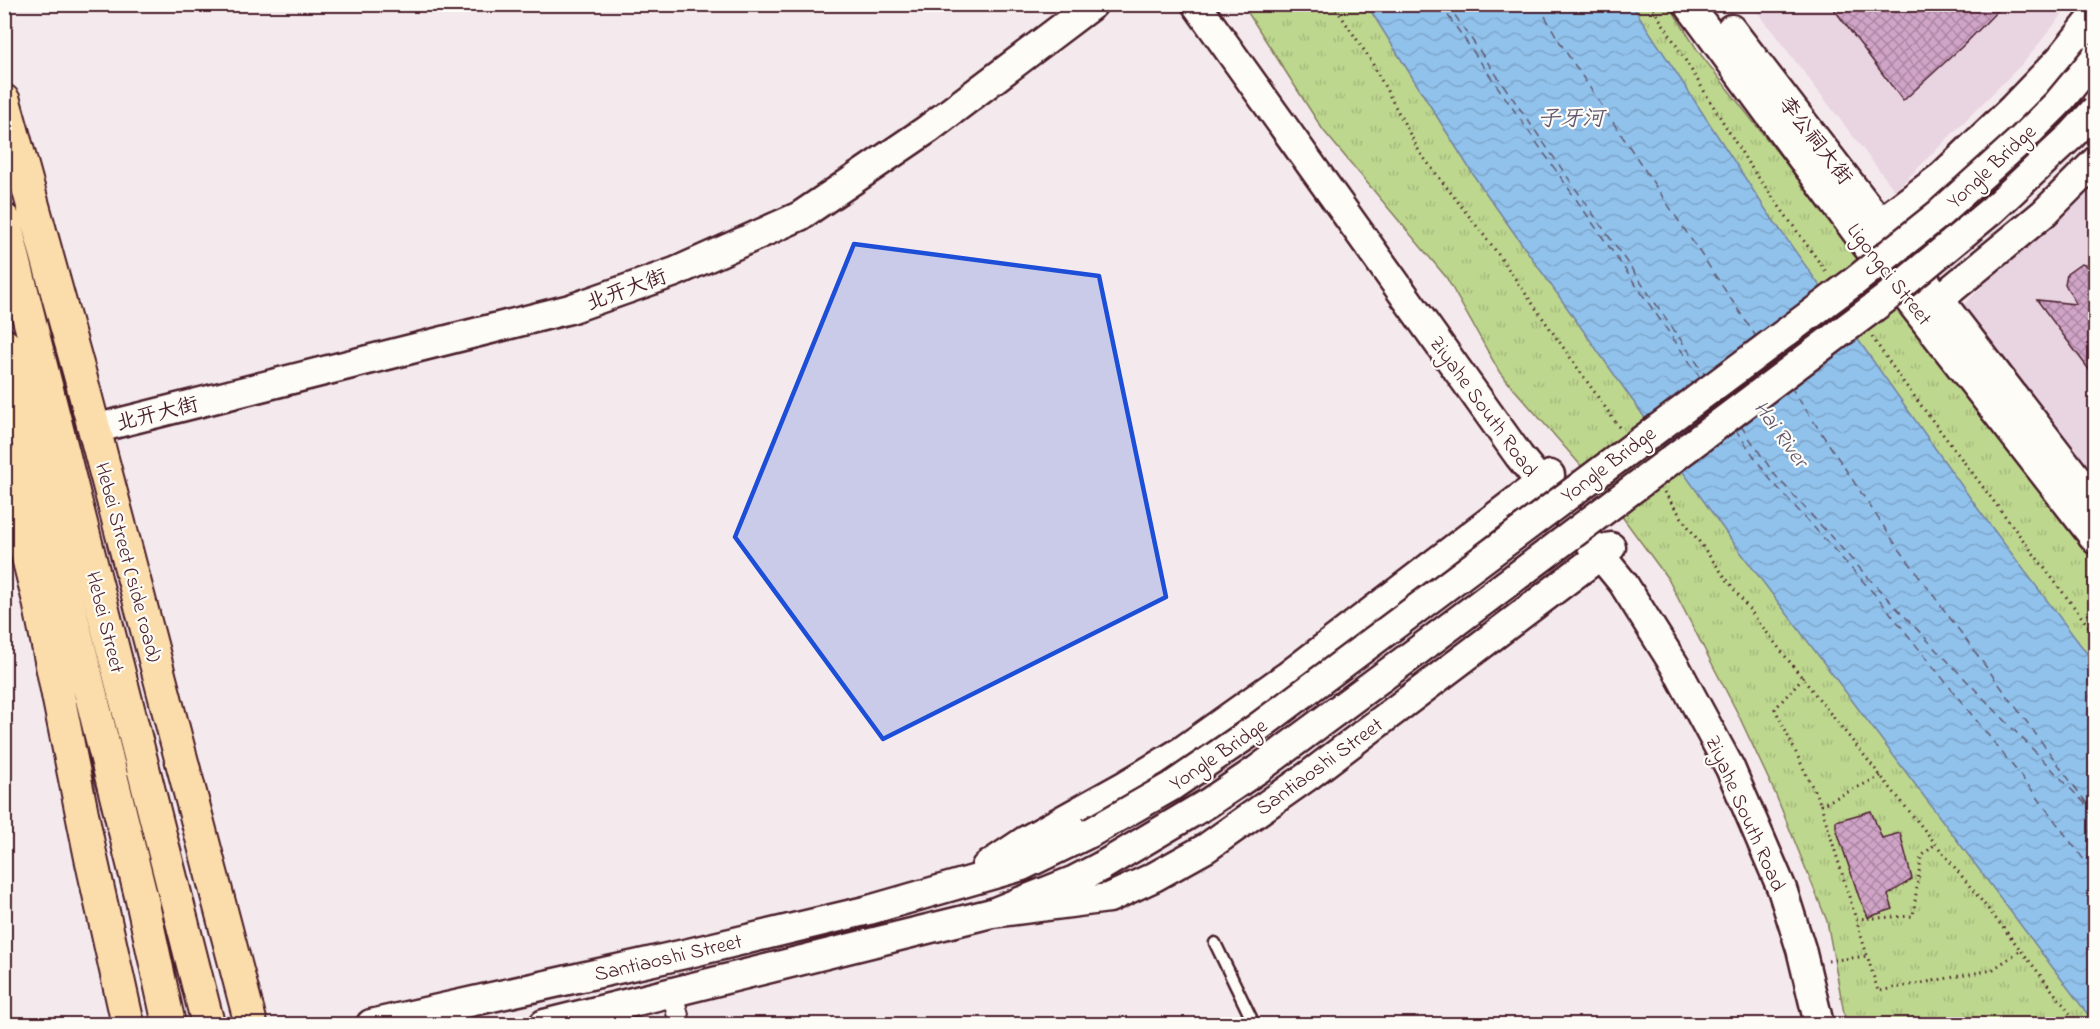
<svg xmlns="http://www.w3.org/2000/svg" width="2100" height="1029" viewBox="0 0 2100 1029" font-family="'Indie Flower','LXGW WenKai TC',sans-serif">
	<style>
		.built { fill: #e9d5e2 }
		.park { fill: url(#park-tufts); stroke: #847b5c; stroke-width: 1.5 }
		.water { fill: url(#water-waves); stroke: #74819f; stroke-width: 1.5 }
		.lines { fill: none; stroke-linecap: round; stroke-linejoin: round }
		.ferry { stroke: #62586f; stroke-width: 1.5; stroke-dasharray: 8 6; stroke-linecap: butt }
		.building { fill: url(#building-cross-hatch); stroke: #4a1f2b; stroke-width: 1.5 }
		.lane-casing { stroke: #4a1f2b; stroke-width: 15 }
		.street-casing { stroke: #4a1f2b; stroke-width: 24 }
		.secondary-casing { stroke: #4a1f2b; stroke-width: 33 }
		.primary-casing { stroke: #4a1f2b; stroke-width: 36 }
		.path { stroke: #4a1f2b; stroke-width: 3; stroke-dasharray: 1.5 4.5; stroke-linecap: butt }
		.lane { stroke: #fdfcf7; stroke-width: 10 }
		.street { stroke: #fdfcf7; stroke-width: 20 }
		.secondary { stroke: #fdfcf7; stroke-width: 28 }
		.primary { stroke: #fbddab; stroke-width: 32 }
		.secondary-bridge-casing { stroke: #4a1f2b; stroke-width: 33; stroke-linecap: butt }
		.secondary-bridge { stroke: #fdfcf7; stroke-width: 28 }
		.marked { fill: #1d4ed8; fill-opacity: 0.2; stroke: #1d4ed8; stroke-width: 4.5; stroke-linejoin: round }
		.labels { text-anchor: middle; stroke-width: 4.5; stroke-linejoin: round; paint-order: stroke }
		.street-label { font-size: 21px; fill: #4a1f2b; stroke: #fdfcf7 }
		.water-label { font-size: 22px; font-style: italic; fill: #62586f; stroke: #fdfcf7 }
	</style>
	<defs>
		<pattern id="park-tufts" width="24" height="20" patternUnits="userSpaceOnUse" patternTransform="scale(1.5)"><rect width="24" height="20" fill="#bdd78e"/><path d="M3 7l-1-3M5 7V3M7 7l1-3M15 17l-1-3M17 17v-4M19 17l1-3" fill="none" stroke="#a4b87b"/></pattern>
		<pattern id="water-waves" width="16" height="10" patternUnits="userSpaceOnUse" patternTransform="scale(1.5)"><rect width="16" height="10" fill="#90c2ec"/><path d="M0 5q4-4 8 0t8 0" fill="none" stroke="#7ea6cb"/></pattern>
		<pattern id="building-cross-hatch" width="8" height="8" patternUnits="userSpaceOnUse" patternTransform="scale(1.5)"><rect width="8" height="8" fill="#d0a4c7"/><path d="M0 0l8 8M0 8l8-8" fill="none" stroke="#ab85a2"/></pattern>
	</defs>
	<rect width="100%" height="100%" fill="#f4eaed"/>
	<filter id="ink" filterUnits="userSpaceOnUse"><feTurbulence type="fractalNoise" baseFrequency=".0167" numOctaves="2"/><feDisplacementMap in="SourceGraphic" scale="12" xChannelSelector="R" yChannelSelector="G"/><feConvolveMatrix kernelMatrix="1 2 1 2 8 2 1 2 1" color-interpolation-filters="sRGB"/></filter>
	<g filter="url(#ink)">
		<!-- built -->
		<path class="built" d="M1752 5H2070L2025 61 1895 191Z
			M2095 176V477L1963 305Z"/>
		<!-- park -->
		<path class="park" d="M1243 5H1669L1698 51 1852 248 1877 285 2000 435 2095 561V1024H1846L1827 921 1775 793 1737 712 1668 579 1604 492 1500 373 1446 277 1323 130Z"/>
		<!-- water -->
		<path class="water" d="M1367 5H1632L1766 210 1981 513 2095 664V1024L1727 534 1476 179Z"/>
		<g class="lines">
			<!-- ferry -->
			<path class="ferry" d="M1440 4 1702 380
				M1447 4 1706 376
				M1538 4 1562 46 1757 338
				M1790 386 1894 542 2088 805
				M1741 426 1775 475 1885 596 2096 815
				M1735 429 1769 478 1879 599 2032 790 2096 876"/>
		</g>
		<!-- building -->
		<path class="building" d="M1830 4H2004L1966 43 1903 101Z
			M2081 264 2096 268V379L2037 300 2076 304 2065 284 2067 274Z
			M1871 811 1882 838 1900 833 1912 879 1888 895 1893 909 1868 917 1859 897 1836 828V821Z"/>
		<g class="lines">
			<defs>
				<path id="lane" d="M1215 943 1254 1024"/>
				<path id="street" d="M672 992 680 1024"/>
				<path id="secondary" d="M1196 4 1519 456 1623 583 1675 666 1730 768 1782 889 1801 949 1819 1024
					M1688 4 1860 237 2096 540
					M1731 29 2096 503
					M1866 233 1941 177 2013 108 2060 59 2096 14
					M1925 311 2044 213 2096 161
					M94 429 570 309 675 272 800 216 928 129 1093 4
					M986 867 1025 841 1124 786 1182 751 1286 677 1550 475
					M992 913 1109 898 1154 877 1206 848 1308 776 1611 547
					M371 1024 689 953 869 910 1022 866 1090 833
					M544 1024 992 913 1075 880 1102 866"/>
				<path id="primary" d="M4 101 80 375 251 1024
					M4 220 208 1024
					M4 345 142 900 169 1024
					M4 462 39 601 91 858 128 1024"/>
			</defs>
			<!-- lane casing -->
			<use href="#lane" class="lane-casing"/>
			<!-- street casing -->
			<use href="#street" class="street-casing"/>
			<!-- secondary casing -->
			<use href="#secondary" class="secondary-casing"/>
			<!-- primary casing -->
			<use href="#primary" class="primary-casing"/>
			<!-- path -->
			<path class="path" d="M1333 4 1370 59 1420 153 1493 247 1621 430
				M1650 4 1667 30 1748 163 1827 273
				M1872 337 1904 383 2096 636
				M1664 492C1791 676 1943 846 2078 1024
				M1803 677 1775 709 1821 805
				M1881 776 1821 805 1878 991 1992 970 2021 950
				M1856 919 1913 916 1921 857 1935 844
				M1828 961 1868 956"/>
			<!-- lane -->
			<use href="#lane" class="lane"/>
			<!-- street -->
			<use href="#street" class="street"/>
			<!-- secondary -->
			<use href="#secondary" class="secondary"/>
			<!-- primary -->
			<use href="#primary" class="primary"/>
			<defs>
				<path id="secondary-bridge" d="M1090 833 1172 786 1257 728 1855 281 1939 214 2021 140 2057 104 2096 57
					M1102 866 1208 803 1257 770 1416 652 1885 299 1992 210 2072 135 2096 109"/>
			</defs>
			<!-- secondary-bridge casing -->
			<use href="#secondary-bridge" class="secondary-bridge-casing"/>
			<!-- secondary-bridge -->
			<use href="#secondary-bridge" class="secondary-bridge"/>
		</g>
	</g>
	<!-- marked area -->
	<path class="marked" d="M854 244 1099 276 1166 597 883 739 735 537Z"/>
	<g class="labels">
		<!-- street labels -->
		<g class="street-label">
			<text transform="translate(1816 140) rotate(52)" y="7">李公祠大街</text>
			<text transform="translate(1991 166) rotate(-43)" y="7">Yongle Bridge</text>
			<text transform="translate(1890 274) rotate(52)" y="7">Ligongci Street</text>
			<text transform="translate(626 289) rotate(-20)" y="7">北开大街</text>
			<text transform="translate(1484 406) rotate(54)" y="7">Ziyahe South Road</text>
			<text transform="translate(157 413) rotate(-14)" y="7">北开大街</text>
			<text transform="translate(1608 464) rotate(-37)" y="7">Yongle Bridge</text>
			<text transform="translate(129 562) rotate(75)" y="7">Hebei Street (side road)</text>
			<text transform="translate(106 622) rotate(76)" y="7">Hebei Street</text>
			<text transform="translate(1218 754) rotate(-34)" y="7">Yongle Bridge</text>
			<text transform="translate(1319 766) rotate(-36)" y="7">Santiaoshi Street</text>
			<text transform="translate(1746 813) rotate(66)" y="7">Ziyahe South Road</text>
			<text transform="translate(668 957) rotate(-13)" y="7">Santiaoshi Street</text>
		</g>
		<!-- water labels -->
		<g class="water-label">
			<text x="1571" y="125">子牙河</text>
			<text transform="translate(1782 433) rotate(54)" y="8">Hai River</text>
		</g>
	</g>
	<!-- margin -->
	<rect width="2100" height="1029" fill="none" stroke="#fdfcf7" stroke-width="24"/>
	<rect x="12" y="12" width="2076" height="1005" fill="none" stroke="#4a1f2b" stroke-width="2" filter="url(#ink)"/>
</svg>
